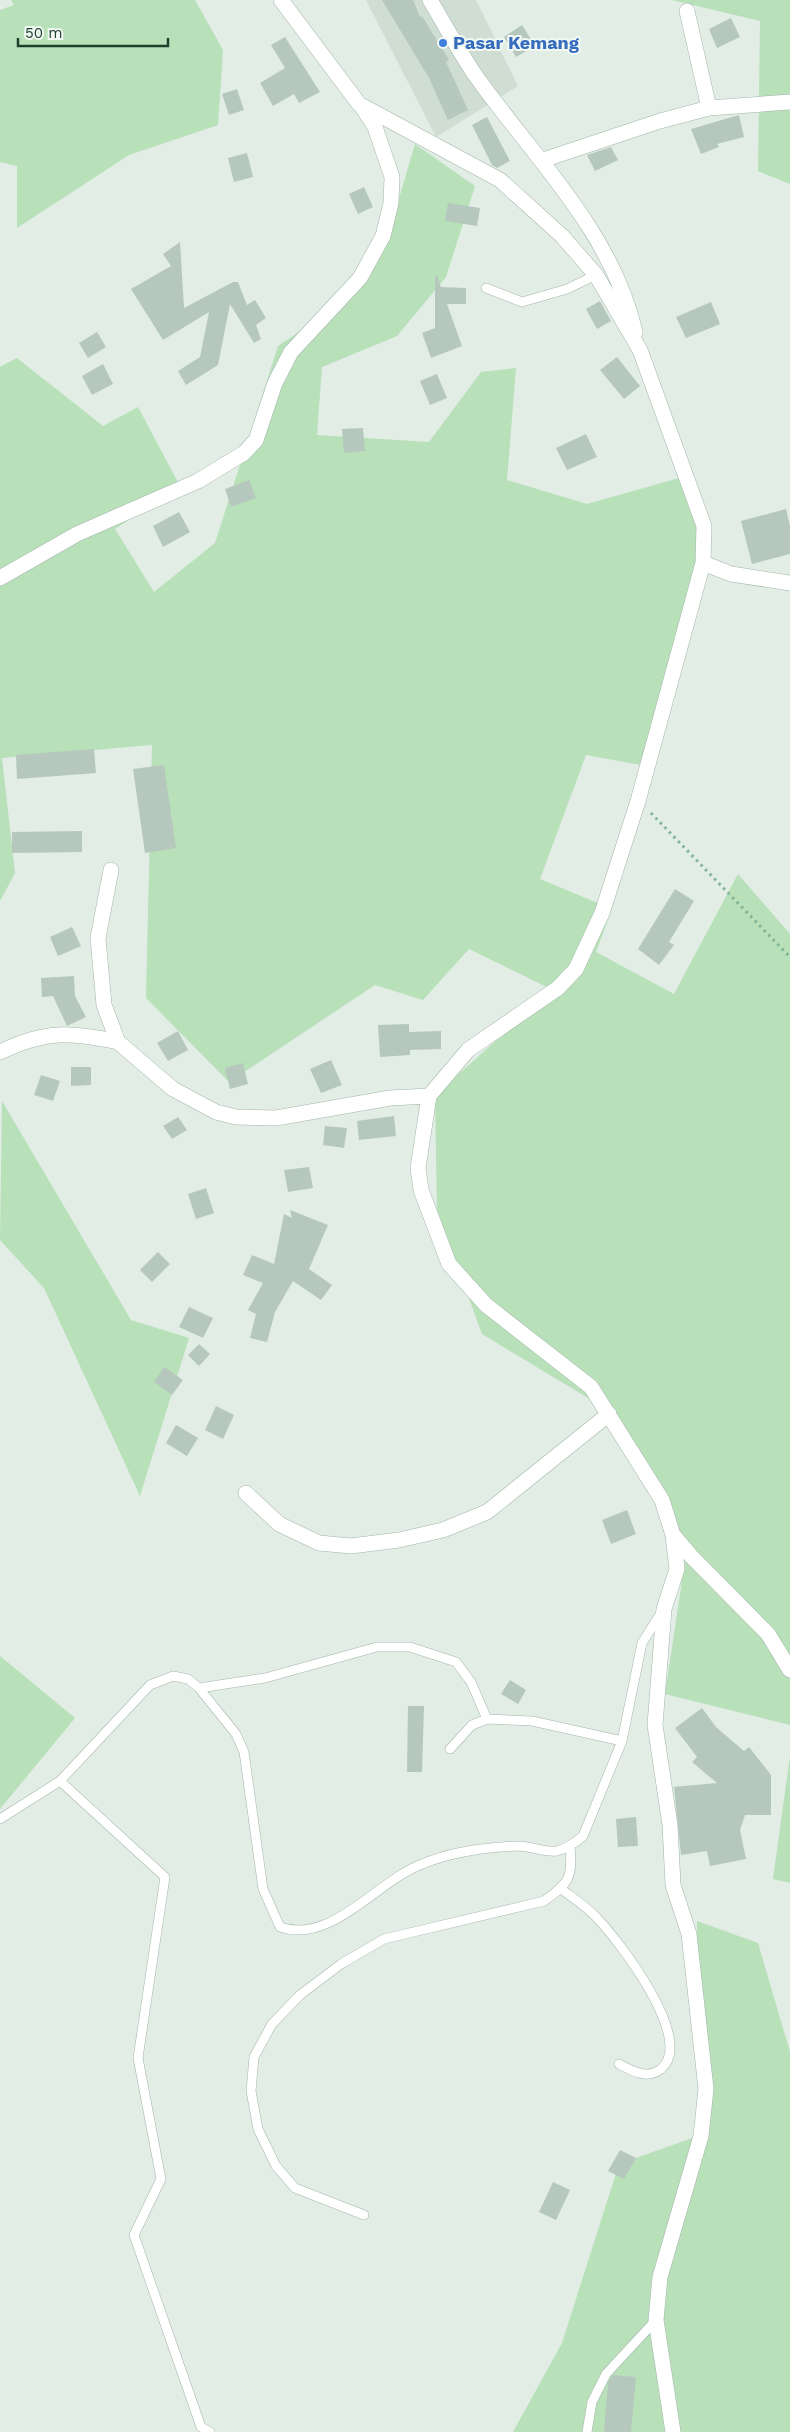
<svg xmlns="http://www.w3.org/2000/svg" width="790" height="2432" viewBox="0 0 790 2432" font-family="'Work Sans',sans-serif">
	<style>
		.built { fill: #cfddd3 }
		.green { fill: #b8e0b9 }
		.building { fill: #b6c8bd }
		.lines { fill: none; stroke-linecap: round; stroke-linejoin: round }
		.lane-casing { stroke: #a3b6ab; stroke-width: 10 }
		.street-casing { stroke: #a3b6ab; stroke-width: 16 }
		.path { stroke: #7fb496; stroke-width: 3; stroke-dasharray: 2.5 4; stroke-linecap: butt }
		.lane { stroke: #fff; stroke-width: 9 }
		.street { stroke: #fff; stroke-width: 15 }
		.shop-dot { fill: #3f7fe0; stroke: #f2f9f4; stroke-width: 2 }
		.labels { text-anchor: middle; stroke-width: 4; stroke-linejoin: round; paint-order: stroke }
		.shop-label { font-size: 18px; font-weight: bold; fill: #366cbe; stroke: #f2f9f4; text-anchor: start }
	</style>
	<rect width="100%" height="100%" fill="#e1ede5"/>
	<!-- built -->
	<path class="built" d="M366 0H476L518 86 436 137Z"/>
	<!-- green -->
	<path class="green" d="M11 0H195L223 50 218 125 129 155 17 228V166L0 162V10L14 5Z
		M672 0H790V184L758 171 760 21Z
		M415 144 475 186 446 277 397 336 322 367 317 435 429 442 481 372 516 368 507 480 587 504 690 475 704 523 652 767 586 755 540 879 612 909 596 952 674 994 738 874 790 934V1725L665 1694 686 1554 613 1413 482 1334 437 1210 435 1095 553 990 469 949 423 1000 375 985 229 1082 146 998 152 745 2 758 15 873 0 901V367L17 358 103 426 138 407 180 486 115 529 154 592 215 543 278 346 352 296 393 219Z
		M2 1101 131 1320 189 1338 140 1496 44 1288 0 1240Z
		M0 1656 75 1718 0 1809Z
		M790 1756V1883L773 1879Z
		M697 1921 758 1943 790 2052V2432H513L562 2343 619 2164 698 2136Z"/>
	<!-- building -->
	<path class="building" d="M382 0H413L420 17 422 16 449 60 446 62 468 110 448 120 429 78Z
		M731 18 740 37 717 48 709 29Z
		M522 25 535 46 516 57 504 37Z
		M285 37 320 92 299 103 294 94 273 106 260 83 285 68 271 45Z
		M237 89 244 110 229 115 222 94Z
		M739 115 744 137 717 144 719 147 701 154 691 129Z
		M487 117 510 161 497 168 492 165 472 125Z
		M611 147 618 160 595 171 587 155Z
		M247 153 253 177 234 182 228 158Z
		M364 187 373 207 358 214 349 194Z
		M448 203 480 208 477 226 445 221Z
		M180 242 184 308 233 282H238L247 305 255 300 266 318 256 325 261 339 254 343 230 304 218 365 186 385 178 371 200 357 209 312 163 340 131 289 171 266 163 254Z
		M435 276H437L441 287 466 288V304H447L462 346 431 358 422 333 435 328Z
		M600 301 611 321 597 329 586 309Z
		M711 302 720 324 686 338 676 317Z
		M97 332 106 347 88 358 79 343Z
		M617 357 640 386 624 399 600 370Z
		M103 364 113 384 92 395 82 376Z
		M437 374 447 398 430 405 420 381Z
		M363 428 365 451 344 453 342 429Z
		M586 434 597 457 567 470 556 448Z
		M249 480 256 498 231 507 225 489Z
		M786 509 790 526V554L752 564 741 521Z
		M179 512 190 532 163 547 153 526Z
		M94 749 96 773 17 779 16 755Z
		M164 765 176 848 145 853 133 769Z
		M82 831V852L12 853V832Z
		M675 889 694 901 669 942 674 945 659 965 638 949Z
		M72 927 81 946 58 956 50 937Z
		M74 976 75 996 86 1017 67 1026 53 996 42 997 41 978Z
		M409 1024V1032L441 1031V1049L410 1050V1055L380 1057 378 1025Z
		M178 1031 188 1050 168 1061 157 1043Z
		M331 1060 342 1085 321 1093 310 1069Z
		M243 1063 248 1084 230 1089 225 1068Z
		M71 1067H91V1085L71 1086Z
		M41 1075 60 1081 53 1101 34 1095Z
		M394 1116 396 1136 359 1140 357 1121Z
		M178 1117 187 1130 172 1139 163 1126Z
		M325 1126 347 1128 344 1148 323 1145Z
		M309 1167 313 1188 288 1192 284 1170Z
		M206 1188 214 1213 196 1219 188 1194Z
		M290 1210 328 1225 309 1269 332 1285 321 1300 293 1281 275 1312 267 1342 250 1338 256 1314 248 1310 263 1283 243 1275 252 1255 274 1264 284 1214 292 1218Z
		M158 1252 170 1264 152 1282 140 1270Z
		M189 1307 213 1318 203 1338 179 1327Z
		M199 1344 210 1354 199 1366 188 1355Z
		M164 1367 183 1380 172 1395 154 1382Z
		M216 1406 234 1415 223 1439 205 1430Z
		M176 1425 198 1438 187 1456 166 1443Z
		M627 1510 636 1534 611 1544 602 1520Z
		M510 1680 526 1690 518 1704 501 1694Z
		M408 1706H424L422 1772H407Z
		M702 1708 716 1727 744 1751 749 1747 771 1775V1815H745L740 1830 746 1859 710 1866 707 1851 681 1855 674 1787 717 1783 692 1762 697 1757 675 1728Z
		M636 1817 638 1846 618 1847 616 1819Z
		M620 2150 636 2158 624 2179 608 2171Z
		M553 2182 570 2190 556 2220 539 2212Z
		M613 2375 636 2377 631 2432H604L608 2383Z"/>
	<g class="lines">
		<defs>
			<path id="lane" d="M486 288 522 302 567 289 596 275
				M199 1688 265 1678 377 1647H410L456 1662 471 1682 487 1719
				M450 1749 472 1725 487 1719 532 1721 622 1741
				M60 1781 165 1877 138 2058 161 2179 134 2235 201 2427 210 2432
				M0 1819 60 1781 150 1685 173 1676 188 1679 199 1688 236 1734 244 1752 263 1889 280 1927C331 1945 377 1881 422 1864 451 1852 487 1847 519 1846 531 1846 545 1853 557 1851 568 1848 575 1843 583 1836L622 1741 642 1643 661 1613
				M561 1889C573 1898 587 1907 597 1918 619 1941 696 2040 661 2069 647 2080 632 2071 619 2064
				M364 2215 295 2188 276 2166 258 2129 251 2091 254 2057 272 2024 300 1995 341 1964 384 1939 544 1901C569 1883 573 1878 570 1847
				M587 2432 592 2402 606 2374 656 2320"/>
			<path id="street" d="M281 0 359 104 500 180 562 236 596 275 640 350 704 526 703 563 638 801 602 913 576 969 558 988 468 1050 429 1096 418 1168 421 1190 449 1264 486 1305 591 1387 662 1500 673 1535 677 1569 664 1609 655 1725 670 1825 673 1885 689 1934 706 2089 701 2136 660 2277 656 2320 673 2432
				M430 0C444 24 458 49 473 72 531 155 612 230 635 332
				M687 11 709 108
				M543 160 660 121 709 108 790 102
				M703 563 731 574 790 583
				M0 578 77 534 198 481 244 453 256 440 275 383 291 352 360 278 383 236 391 203 392 177 375 127 362 107
				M111 870 98 938 104 1005 118 1042 173 1089 216 1112 236 1117 276 1118 390 1098 429 1096
				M0 1052C46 1030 70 1032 118 1042
				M246 1493 279 1524 319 1543 351 1546 399 1540 443 1530 487 1512 609 1414
				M673 1535 691 1556 768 1634 790 1670"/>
		</defs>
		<!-- lane casing -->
		<use href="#lane" class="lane-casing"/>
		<!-- street casing -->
		<use href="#street" class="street-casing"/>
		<!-- path -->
		<path class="path" d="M651 813 790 957"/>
		<!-- lane -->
		<use href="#lane" class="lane"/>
		<!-- street -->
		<use href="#street" class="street"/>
	</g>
	<!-- markers -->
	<circle class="shop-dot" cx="443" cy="43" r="5"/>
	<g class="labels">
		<!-- shop labels -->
		<g class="shop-label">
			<text x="453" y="49">Pasar Kemang</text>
		</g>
	</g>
	<!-- scale -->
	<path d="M18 38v8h150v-8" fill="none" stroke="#20402f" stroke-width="2.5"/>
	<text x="25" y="38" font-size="15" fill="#20402f" stroke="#f2f9f4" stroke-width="4" paint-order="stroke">50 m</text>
</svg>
